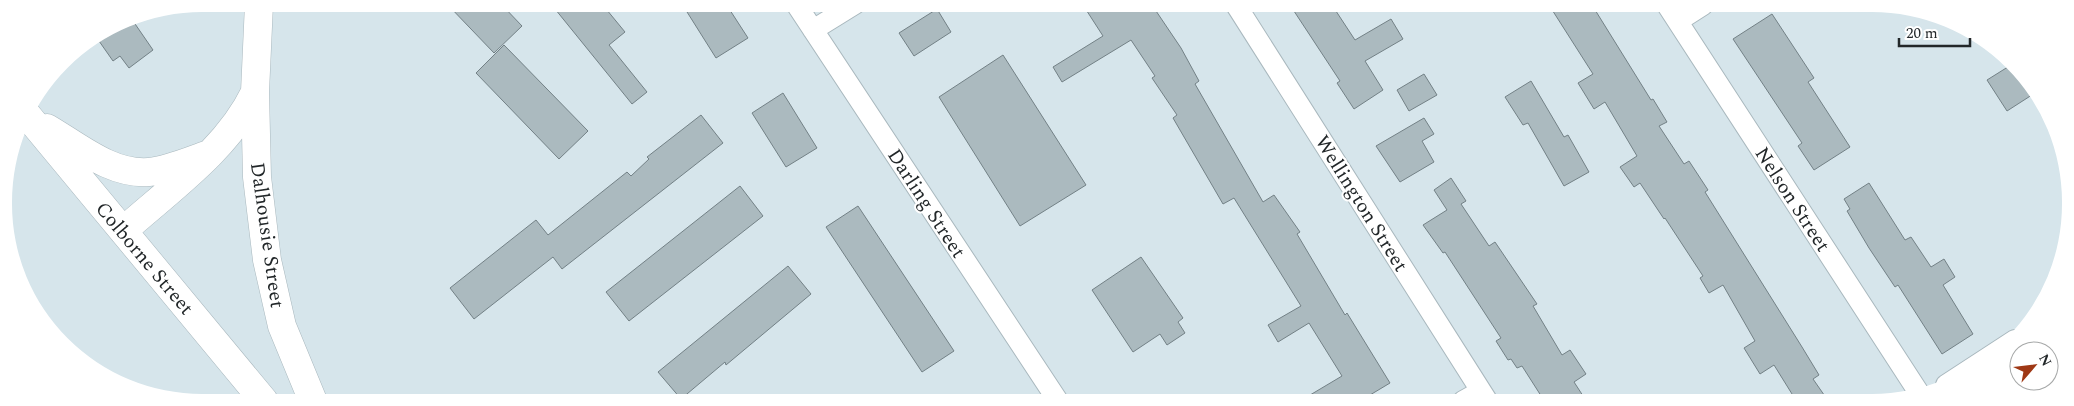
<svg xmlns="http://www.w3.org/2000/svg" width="2074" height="406" viewBox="0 0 2074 406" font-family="Spectral,serif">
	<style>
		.building { fill: #abbabf; stroke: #738186 }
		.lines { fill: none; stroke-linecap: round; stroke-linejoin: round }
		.street-casing { stroke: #a9b8be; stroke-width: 22 }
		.secondary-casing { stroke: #a9b8be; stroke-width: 29 }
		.street { stroke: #fff; stroke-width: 20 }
		.secondary { stroke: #fff; stroke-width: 28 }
		.labels { text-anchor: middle; stroke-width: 4; stroke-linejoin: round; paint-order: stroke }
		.street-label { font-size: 20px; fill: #222729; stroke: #fff }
	</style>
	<rect width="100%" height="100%" fill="#d6e5eb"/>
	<!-- building -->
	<path class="building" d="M447 4H501L522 26 494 53Z
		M551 4H602L625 32 609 45 647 92 632 104Z
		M682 4H726L748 38 716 58Z
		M1083 5H1152L1181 48 1199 81 1195 84 1263 202 1274 195 1300 232 1297 234 1345 315 1347 313 1390 383 1360 401H1300L1342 376 1309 323 1278 342 1268 325 1301 306 1234 198 1223 204 1173 118 1177 115 1152 78 1155 76 1131 40 1062 82 1053 67 1103 36Z
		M1290 5H1332L1355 40 1391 19 1403 39 1365 61 1383 90 1354 109 1337 83 1340 81Z
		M1549 5H1592L1651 100 1653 99 1667 122 1659 126 1684 164 1689 161 1708 190 1705 192 1802 347 1819 375 1813 379 1829 402H1797L1774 365 1760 374 1744 348 1755 341 1723 285 1709 293 1700 278 1703 276 1665 218 1664 219 1640 183 1634 187 1620 167 1637 156 1605 102 1594 109 1578 83 1593 74Z
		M937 9 951 32 914 56 899 33Z
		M1772 14 1814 78 1808 82 1850 147 1814 170 1798 146 1802 143 1733 39Z
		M131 18 153 50 129 68 120 56 113 61 99 41Z
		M504 45 588 131 559 159 476 73Z
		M1003 55 1086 185 1020 226 939 97Z
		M2011 65 2029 81 2035 93 2007 111 1987 80Z
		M1424 74 1437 95 1409 111 1397 90Z
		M1531 81 1564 137 1568 135 1589 172 1564 186 1528 123 1523 125 1505 97Z
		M783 93 817 148 786 167 752 113Z
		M701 115 723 143 562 269 553 257 474 319 450 288 536 220 548 235 627 172 631 176 649 159 647 157Z
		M1424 118 1434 134 1422 141 1434 162 1400 182 1376 146Z
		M1451 178 1466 201 1461 204 1489 246 1495 242 1537 304 1533 306 1562 355 1570 350 1586 374 1574 382 1587 402H1545L1522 366 1517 368 1511 359 1508 360 1496 341 1501 338 1445 252 1443 253 1423 225 1447 210 1434 190Z
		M1869 183 1905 240 1911 237 1931 267 1944 259 1955 277 1943 285 1973 334 1942 354 1898 285 1895 287 1869 248 1847 211 1850 209 1844 199Z
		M740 186 763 216 629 321 606 292Z
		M858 206 954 351 922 372 826 227Z
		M1141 257 1183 318 1178 322 1185 333 1167 345 1160 334 1133 352 1092 290Z
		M788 266 811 294 726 365 725 362 681 399 658 372Z"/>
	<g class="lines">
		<defs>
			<path id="street" d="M796 4 1058 401
				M1236 5 1488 402
				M1667 5 1919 393
				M1678 21 1703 5
				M813 30 855 4
				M1946 385 2015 340
				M1463 401 1481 391"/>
			<path id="secondary" d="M259 4 255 92 257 177 267 260 282 326 313 401
				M27 115 264 401
				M47 128C78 146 111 175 149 172 169 170 189 161 209 154
				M123 231C170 189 228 149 255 92"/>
		</defs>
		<!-- street casing -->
		<use href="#street" class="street-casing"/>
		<!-- secondary casing -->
		<use href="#secondary" class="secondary-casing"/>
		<!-- street -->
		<use href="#street" class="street"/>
		<!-- secondary -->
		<use href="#secondary" class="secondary"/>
	</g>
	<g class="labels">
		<!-- street labels -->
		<g class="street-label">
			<text transform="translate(1793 199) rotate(57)" y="7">Nelson Street</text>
			<text transform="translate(927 203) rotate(57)" y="7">Darling Street</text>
			<text transform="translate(1362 203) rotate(58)" y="7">Wellington Street</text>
			<text transform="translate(268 235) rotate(82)" y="7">Dalhousie Street</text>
			<text transform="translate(145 258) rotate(50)" y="7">Colborne Street</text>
		</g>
	</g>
	<!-- crop -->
	<path d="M0 0H2074V406H0ZM202 12H1872A190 190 0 0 1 2062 202V204A190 190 0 0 1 1872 394H202A190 190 0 0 1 12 204V202A190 190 0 0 1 202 12Z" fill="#fff" fill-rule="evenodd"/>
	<!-- north arrow -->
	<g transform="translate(2034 366) rotate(62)"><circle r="24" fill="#ffffff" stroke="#a7a9a9"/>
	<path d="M0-4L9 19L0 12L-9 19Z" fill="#9f3815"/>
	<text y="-8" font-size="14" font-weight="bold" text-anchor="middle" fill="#222729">N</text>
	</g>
	<!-- scale -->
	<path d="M1899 38v8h71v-8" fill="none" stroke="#222729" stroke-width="2.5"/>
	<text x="1906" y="38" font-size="15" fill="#222729" stroke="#ffffff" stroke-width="4" paint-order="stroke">20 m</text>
</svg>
